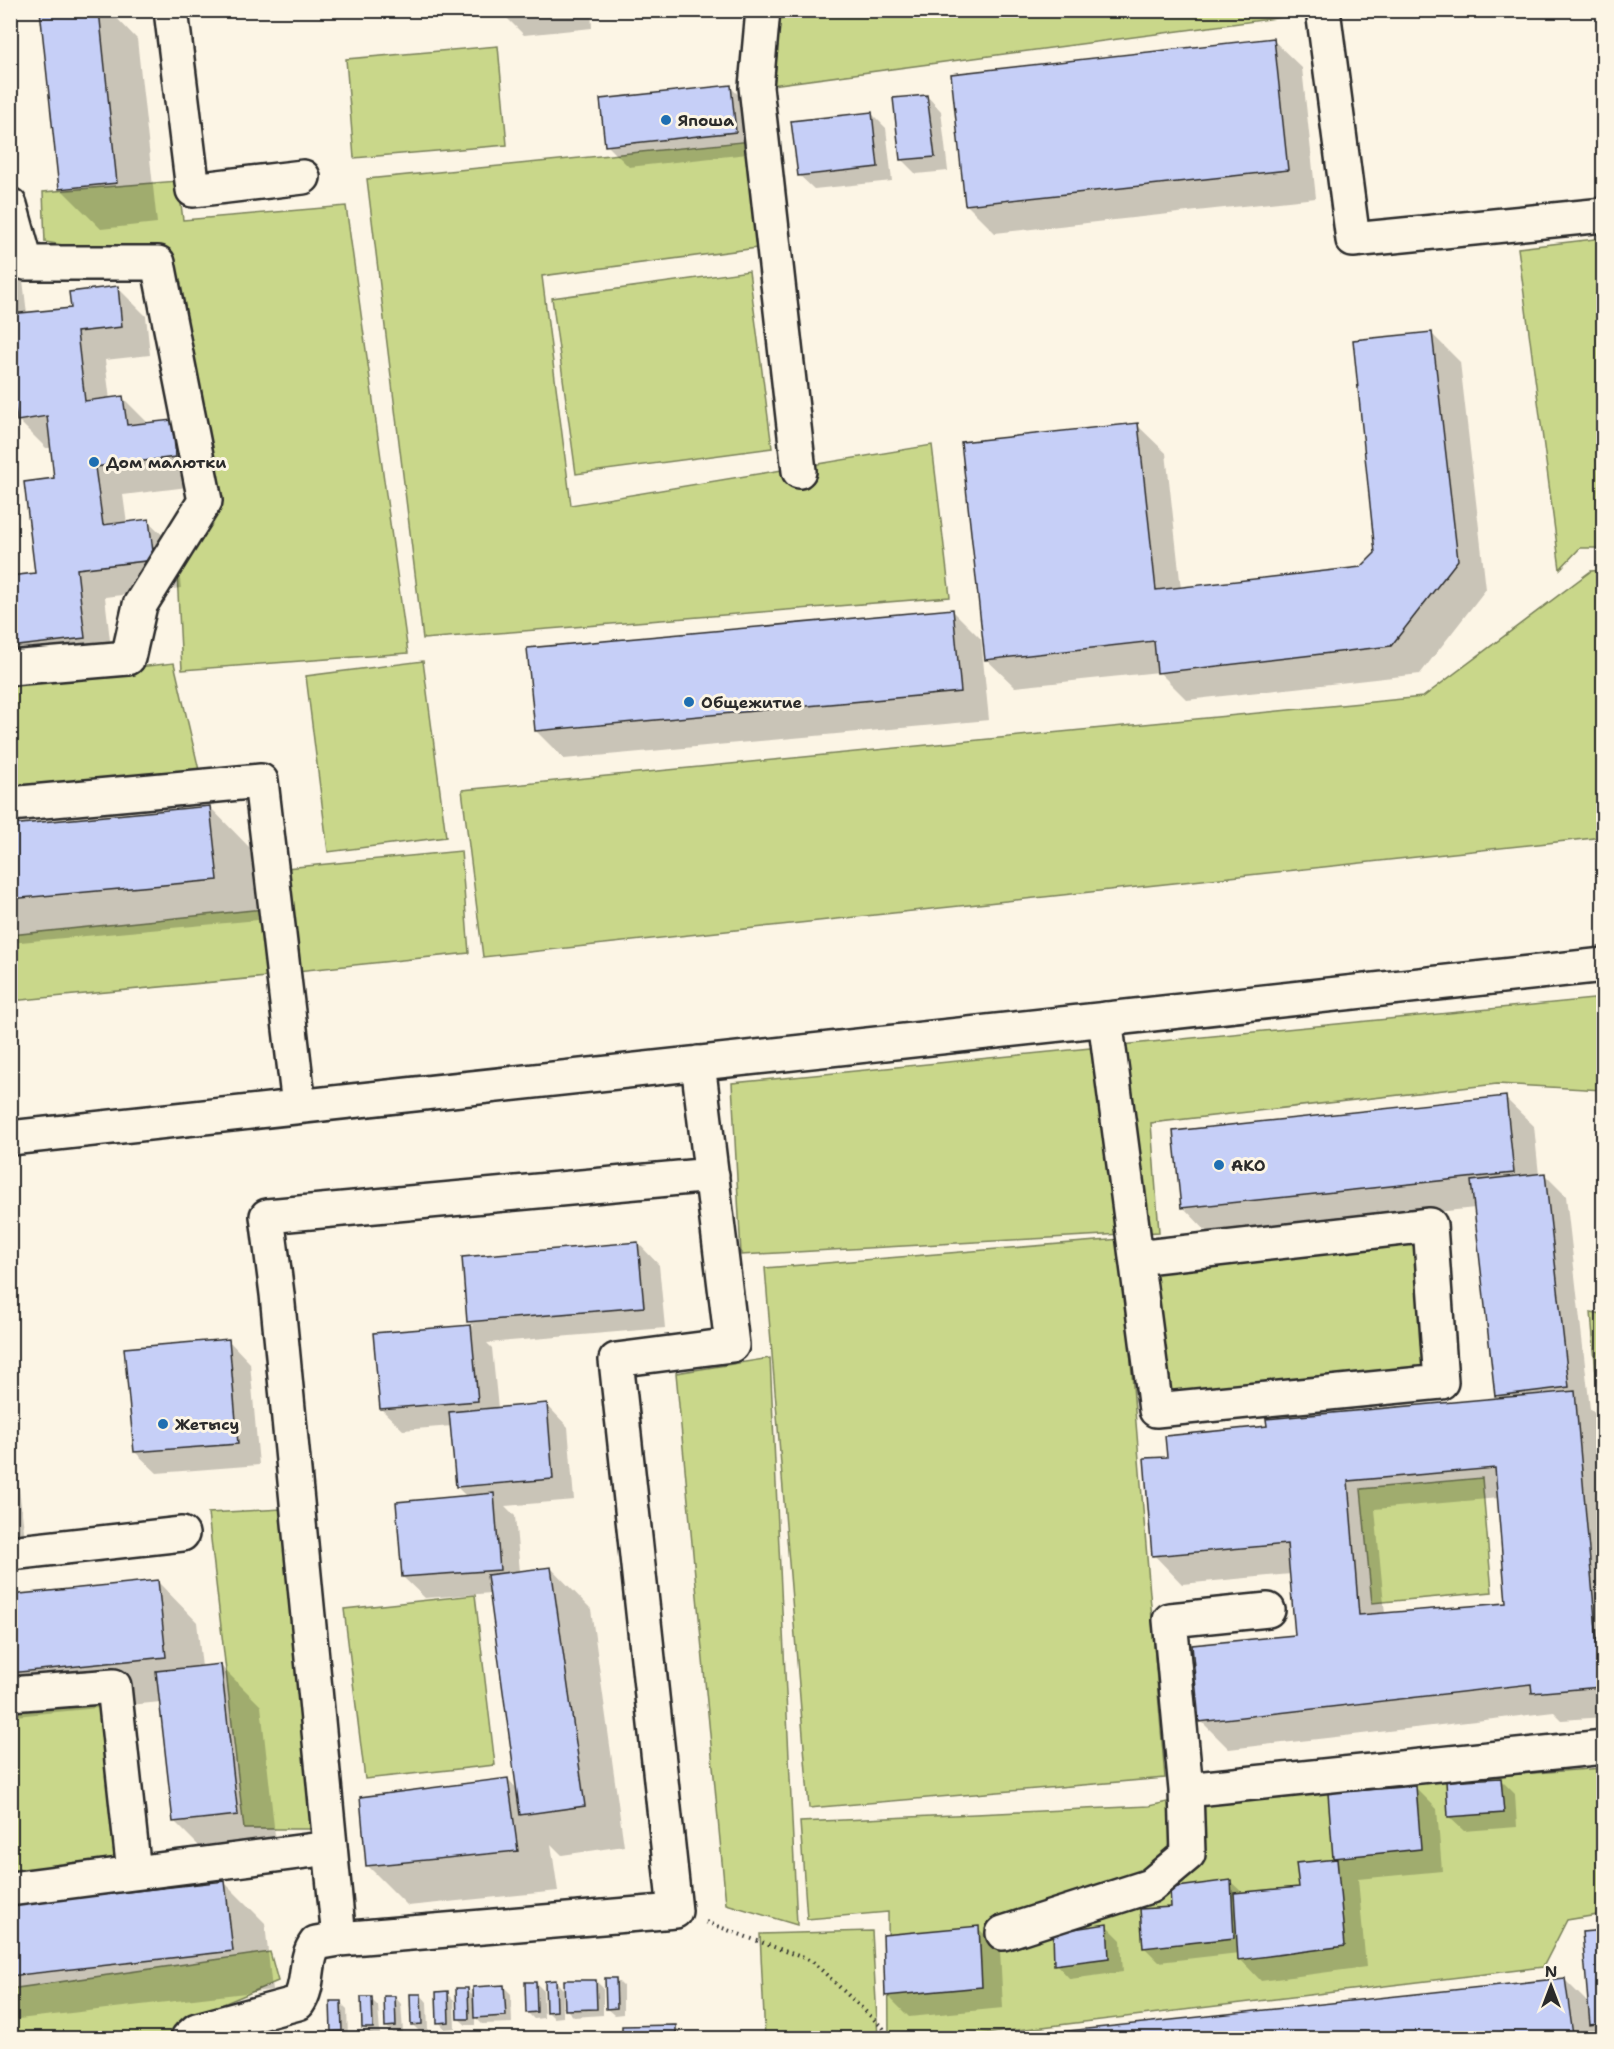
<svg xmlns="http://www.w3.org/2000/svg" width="1614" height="2049" viewBox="0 0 1614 2049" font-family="'Shantell Sans',sans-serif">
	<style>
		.green { fill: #c9d78a; stroke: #7a815a; stroke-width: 1.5 }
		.shadow { fill: #0003; fill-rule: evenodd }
		.building { fill: #c6cff7; stroke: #2b2b2b; stroke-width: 1.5; fill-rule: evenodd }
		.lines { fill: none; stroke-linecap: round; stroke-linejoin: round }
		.minor-casing { stroke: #2b2b2b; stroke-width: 38 }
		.path { stroke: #2b2b2b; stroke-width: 4; stroke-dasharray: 1.5 4.5; stroke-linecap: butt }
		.minor { stroke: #fcf5e5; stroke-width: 33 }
		.poi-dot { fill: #1f6fb2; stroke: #fcf5e5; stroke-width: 2 }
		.labels { text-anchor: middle; stroke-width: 6; stroke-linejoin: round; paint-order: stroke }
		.poi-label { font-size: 16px; font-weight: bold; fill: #2b2b2b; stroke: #fcf5e5; text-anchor: start }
	</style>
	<rect width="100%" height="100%" fill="#fcf5e5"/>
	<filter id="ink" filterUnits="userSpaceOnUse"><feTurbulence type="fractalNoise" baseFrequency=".0167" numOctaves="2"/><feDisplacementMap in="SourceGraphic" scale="12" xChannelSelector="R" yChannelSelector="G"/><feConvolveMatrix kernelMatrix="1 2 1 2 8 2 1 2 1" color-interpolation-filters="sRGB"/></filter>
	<g filter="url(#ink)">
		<!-- green -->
		<path class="green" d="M771 11H1329L756 87Z
			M498 46 507 145 354 158 346 59Z
			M752 141 757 248 542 276 571 505 932 445 950 597 423 639 367 179Z
			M178 181 183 220 346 206 408 653 182 670 177 573 219 497 169 263 45 242 43 192Z
			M1603 238V548H1580L1560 569 1518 248Z
			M749 271 772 448 576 474 552 298Z
			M1603 570V837L483 957 462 790 1423 697 1591 571Z
			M423 661 446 837 328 852 306 676Z
			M174 663 199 770 11 786V681Z
			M461 851 469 953 297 971 286 868Z
			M264 909 267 977 11 1001V935Z
			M1603 998V1090L1497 1084 1151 1123 1159 1232 741 1255 732 1083Z
			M1419 1228 1436 1373 1167 1398 1149 1255Z
			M1121 1239 1165 1778 809 1808 765 1268Z
			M1591 1312 1603 1314V1462Z
			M770 1358 797 1925 726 1904 676 1373Z
			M1482 1478 1492 1592 1372 1603 1361 1489Z
			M282 1509 318 1829H244L208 1513Z
			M475 1595 495 1765 365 1779 344 1609Z
			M109 1696 124 1863 11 1877V1703Z
			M1603 1768V1914L1567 1920 1543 1967 950 2038H889L888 1912 807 1919 800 1822 1149 1806 1186 1798Z
			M872 1931 878 2038H765L760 1934Z
			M270 1952 278 1981 176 2024V2038H11L10 1989Z"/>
		<!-- shadow -->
		<path class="shadow" d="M41 10H109L137 39 157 223 101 229 61 189Z
			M502 10H591L592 28 524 35 502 13Z
			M1273 40 1302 68 1316 198 995 233 967 205Z
			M730 87 752 108 757 153 629 167 607 145Z
			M927 96 941 111 948 171 916 174 902 160Z
			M872 114 886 128 892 181 814 189 799 175Z
			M10 200 14 203 27 314 72 309 117 287 146 316 150 355 105 360 110 400 123 398 149 424 171 422 200 450 204 485 123 495 127 524 148 521 177 549 181 588 105 597 113 666 10 678V577L37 574 56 479 52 448H46L18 420 15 390H10Z
			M1431 333 1460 362 1486 589 1420 674 1187 700 1159 672 1015 687 986 659 1137 425 1166 453 1181 589 1361 569 1377 553Z
			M952 610 981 639 989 720 564 759 536 731Z
			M210 807 250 848 258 920 10 943V827Z
			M1505 1098 1534 1126 1539 1175 1544 1174 1566 1196 1590 1409 1603 1421 1604 1717 1562 1720 1554 1712 1229 1749 1201 1721 1297 1637 1291 1574 1182 1584 1154 1555 1168 1458 1268 1428 1501 1400 1497 1395 1475 1208 1211 1236 1183 1207ZM1499 1498 1508 1604 1385 1614 1375 1509Z
			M638 1243 659 1265 665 1328 487 1343 492 1348 498 1409 547 1405 568 1427 574 1500 505 1506 515 1516 520 1572 551 1568 591 1609 624 1846 562 1855 551 1844 558 1891 408 1906 367 1865 508 1779 518 1790 491 1593 425 1598 403 1577 467 1497 457 1487 452 1426 403 1430 381 1409 375 1335 474 1326 468 1321Z
			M229 1341 250 1363 259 1465 157 1473 135 1452Z
			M10 1412 26 1547 10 1549Z
			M157 1581 197 1622 202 1667 220 1665 261 1706 277 1854 214 1861 174 1821 161 1702 15 1716 10 1712V1596Z
			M1500 1779 1515 1794 1517 1827 1464 1831 1449 1817Z
			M1415 1787 1437 1809 1442 1871 1358 1879 1366 1967 1261 1981 1240 1959 1239 1953 1159 1962 1145 1948 1173 1908 1230 1881 1243 1893 1301 1888 1335 1861 1330 1794Z
			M224 1882 265 1923 272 1990 10 2020V1907Z
			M1107 1926 1121 1940 1123 1972 1070 1979 1056 1964Z
			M978 1928 1000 1950 1003 2008 909 2017 887 1995Z
			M1604 1931V2038H1017L1565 1980 1590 2005Z
			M616 1979 623 1986V2014L614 2015 607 2009Z
			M596 1981 603 1988V2015L574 2017 567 2010Z
			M556 1982 563 1989V2017L554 2018 547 2011Z
			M536 1983 543 1990 544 2018 534 2019 527 2012Z
			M504 1987 511 1994 512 2023 482 2024 475 2017V2025H466L459 2019 467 1989 475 1997Z
			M447 1993 454 2000 455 2028 445 2029 439 2022Z
			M421 1995 427 2002 428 2030 419 2031 412 2024Z
			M395 1997 401 2004 403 2032 393 2033 386 2026Z
			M371 1999 378 2006 380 2034H370L363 2027Z
			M340 2002 347 2009 348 2037 339 2038 332 2032Z
			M675 2027 687 2038H623V2028Z
			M605 2036 608 2038H547V2037Z"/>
		<!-- building -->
		<path class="building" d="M40 10H99L117 183 59 189Z
			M1274 38 1288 170 965 205 951 74Z
			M731 85 736 132 605 146 600 99Z
			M927 95 935 157 900 160 893 98Z
			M872 112 878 167 798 176 791 121Z
			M118 286 122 327 77 332 85 401 123 396 127 425 172 420 176 457 95 467 103 525 149 519 154 560 77 569 85 638 10 647V576L35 573 24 482 54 478 47 416 17 421 10 368V314L71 308 69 292Z
			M1432 332 1458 560 1391 646 1157 673 1154 641 985 660 961 442 1138 423 1156 590 1361 567 1375 553 1353 340Z
			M953 609 961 692 535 731 527 648Z
			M210 806 218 880 10 899V825Z
			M1506 1096 1514 1173 1181 1208 1173 1131Z
			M1545 1173 1569 1387 1495 1396 1471 1181Z
			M638 1242 644 1307 467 1322 462 1257Z
			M471 1325 478 1401 380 1409 373 1333Z
			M229 1339 238 1444 134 1452 124 1348Z
			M1575 1391 1601 1687 1532 1693 1531 1684 1199 1722 1192 1645 1295 1635 1287 1544 1152 1556 1144 1458 1167 1457 1165 1436 1267 1426 1266 1419ZM1495 1468 1506 1603 1359 1615 1348 1481Z
			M547 1403 553 1479 456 1487 449 1412Z
			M494 1493 500 1570 402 1577 396 1502Z
			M551 1567 585 1806 520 1815 487 1575Z
			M158 1580 166 1657 10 1673V1595Z
			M221 1664 238 1815 173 1822 156 1671Z
			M508 1778 518 1851 366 1866 360 1797Z
			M1501 1778 1504 1813 1448 1817 1446 1781Z
			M1416 1786 1421 1849 1333 1858 1328 1793Z
			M1337 1859 1345 1946 1238 1960 1234 1893 1299 1887 1296 1863Z
			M1231 1880 1234 1938 1143 1948 1140 1909 1171 1907 1170 1888Z
			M225 1881 233 1951 10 1976V1905Z
			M1107 1924 1109 1958 1054 1965 1053 1932Z
			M979 1926 982 1987 885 1996 883 1935Z
			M1604 1930V2023L1590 2025 1582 1932Z
			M605 1978H616L617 2008 606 2009Z
			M1565 1978 1573 2035 1544 2038H1003Z
			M556 1980 557 2011 546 2012 545 1981Z
			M564 1980H596L597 2009 565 2010Z
			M525 1982H536L537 2012 526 2013Z
			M504 1985 506 2016 474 2018 473 1987Z
			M456 1988H468L469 2019H457Z
			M448 1991 449 2022 437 2023 436 1992Z
			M410 1994H421L422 2024 411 2025Z
			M384 1996H395L396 2026 385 2027Z
			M361 1997H372L373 2028H362Z
			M330 2001H341L342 2031 331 2032Z
			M676 2025V2038H622V2026Z
			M606 2035V2038H546V2036Z"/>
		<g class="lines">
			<defs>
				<path id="minor" d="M171 10 193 190 303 177
					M763 10 756 87 799 471
					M1323 10 1353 240 1604 215
					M10 205 26 263H158L205 501 140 605 128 658 10 668
					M10 804 261 781 299 1106
					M1105 1019 1156 1410 1441 1382 1430 1225 1136 1258
					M10 1138 1604 965
					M10 1553 182 1534
					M1268 1610 1170 1620 1186 1790 1604 1747
					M10 1694 114 1686 134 1873 10 1889
					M134 1873 330 1848
					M1003 1933 1150 1886 1188 1854 1186 1790
					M339 1939 277 1294 267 1216 712 1175
					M188 2038 197 2030 298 2003C311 1984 303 1960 316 1943L339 1939 675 1911 616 1360 732 1345 698 1063"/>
			</defs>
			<!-- minor casing -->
			<use href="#minor" class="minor-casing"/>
			<!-- path -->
			<path class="path" d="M706 1922 812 1961 883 2028 888 2038"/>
			<!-- minor -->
			<use href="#minor" class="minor"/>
		</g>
	</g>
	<!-- markers -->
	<g class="poi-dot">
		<circle cx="666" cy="120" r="6"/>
		<circle cx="94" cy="462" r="6"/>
		<circle cx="689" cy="702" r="6"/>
		<circle cx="1219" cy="1165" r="6"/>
		<circle cx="163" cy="1424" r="6"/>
	</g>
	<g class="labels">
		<!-- poi labels -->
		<g class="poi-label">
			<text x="678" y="126">Япоша</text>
			<text x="106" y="468">Дом малютки</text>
			<text x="701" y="708">Общежитие</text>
			<text x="1231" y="1171">АКО</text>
			<text x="175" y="1430">Жетысу</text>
		</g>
	</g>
	<!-- margin -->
	<rect width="1614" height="2049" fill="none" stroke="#fcf5e5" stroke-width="36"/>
	<rect x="18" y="18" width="1578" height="2013" fill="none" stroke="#2b2b2b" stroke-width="2" filter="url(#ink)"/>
	<!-- north arrow -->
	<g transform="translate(1551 1986)" stroke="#fcf5e5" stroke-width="4.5" paint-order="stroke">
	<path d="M0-4.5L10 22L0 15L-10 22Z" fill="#2b2b2b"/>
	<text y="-9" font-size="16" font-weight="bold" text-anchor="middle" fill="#2b2b2b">N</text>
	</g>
</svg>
